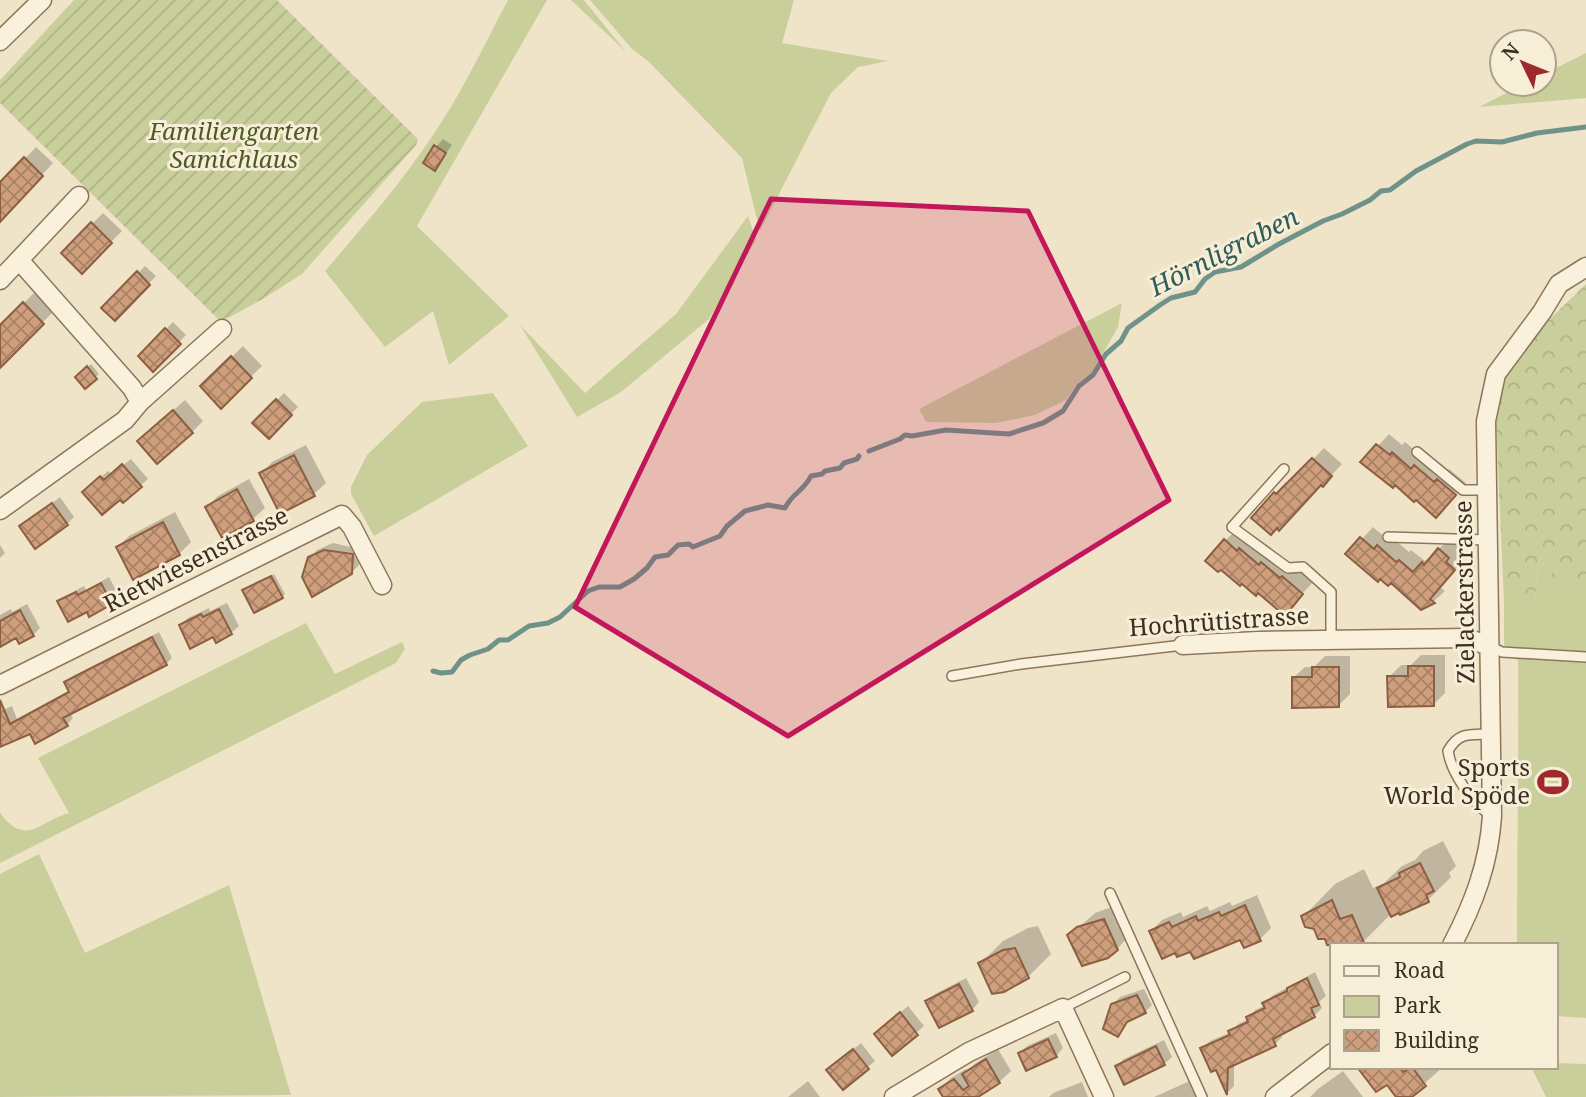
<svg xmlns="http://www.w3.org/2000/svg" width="1586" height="1097" viewBox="0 0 1586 1097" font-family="'Noto Serif',serif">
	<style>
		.green { fill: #c9cf9b }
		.forest { fill: url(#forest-crowns) }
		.garden { fill: url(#garden-furrows) }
		.shadow { fill: #0003 }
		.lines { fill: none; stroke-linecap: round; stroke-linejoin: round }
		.stream { stroke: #6f938a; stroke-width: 5 }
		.building { fill: url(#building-cross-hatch); stroke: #8d5f41; stroke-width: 2 }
		.service-casing { stroke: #8d765c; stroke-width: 12 }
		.minor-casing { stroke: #8d765c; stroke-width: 21 }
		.service { stroke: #faf1dc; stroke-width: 9 }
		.minor { stroke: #faf1dc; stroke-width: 18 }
		.marked { fill: #c2185b; fill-opacity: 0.2; stroke: #c2185b; stroke-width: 5; stroke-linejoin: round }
		.labels { text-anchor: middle; stroke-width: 6; stroke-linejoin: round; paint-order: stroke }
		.park-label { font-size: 24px; font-style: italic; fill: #4d5a26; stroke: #f7eed8 }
		.street-label { font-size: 24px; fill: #3d2e20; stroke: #f7eed8 }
		.poi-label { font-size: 24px; fill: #3d2e20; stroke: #f7eed8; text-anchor: end }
		.water-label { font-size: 26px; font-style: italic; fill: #2f5d5a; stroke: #f7eed8 }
	</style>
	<defs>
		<pattern id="forest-crowns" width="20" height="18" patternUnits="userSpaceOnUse" patternTransform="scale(1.75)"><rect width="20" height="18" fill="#c9cf9b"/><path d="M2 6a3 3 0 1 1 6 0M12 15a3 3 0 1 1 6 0" fill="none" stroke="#aeb285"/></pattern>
		<pattern id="garden-furrows" width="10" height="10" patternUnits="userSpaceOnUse" patternTransform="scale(1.75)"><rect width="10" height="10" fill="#c9cf9b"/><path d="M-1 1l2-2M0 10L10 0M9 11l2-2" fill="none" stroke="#aeb285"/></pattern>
		<pattern id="building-cross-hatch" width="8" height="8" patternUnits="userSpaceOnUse" patternTransform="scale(1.75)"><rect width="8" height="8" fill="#cf9f7d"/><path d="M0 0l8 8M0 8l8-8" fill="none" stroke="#a98266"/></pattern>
	</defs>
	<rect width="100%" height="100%" fill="#f0e4c8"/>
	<!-- green -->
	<path class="green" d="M508 0H547L417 226 509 316 449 365 433 311 385 347 325 271C361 229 398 187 429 141 460 97 483 47 508 0Z
		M571 0H584L626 52Z
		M590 0H794L782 43 888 61 858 67 831 93 760 231 742 158 648 61 632 49Z
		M1586 53V98L1479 107 1524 84H1544V74Z
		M748 216 756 240 709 319 621 392 577 417 520 325 585 393 676 314Z
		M1122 303 1118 327 1092 373 1079 382 1066 400 1035 415 996 423 926 422 919 409Z
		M493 393 528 446 374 536 351 494V487L367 455 422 402Z
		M1538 564 1552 565 1551 580H1586V1018L1556 1016V945H1517C1517 850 1519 755 1518 660L1508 656 1504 644V601H1535Z
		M306 623 335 674 402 642 405 649 396 663 0 863V813C27 848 39 821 69 813L38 758Z
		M39 854 85 953 229 885 291 1095 0 1097V874Z
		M1556 1063 1586 1064V1097H1546L1531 1067H1556Z"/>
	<!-- forest -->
	<path class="forest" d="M1586 284V580H1551L1552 565 1538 564 1535 601H1504L1496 423 1506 372 1552 317Z"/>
	<!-- garden -->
	<path class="garden" d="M74 0H277L418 139 416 145 302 274 261 300 228 318 219 320 0 103V80Z"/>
	<!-- shadow -->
	<path class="shadow" d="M443 139 452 145 435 169 436 147Z
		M36 147 53 163 14 205 0 214V185Z
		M103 213 122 231 82 271 63 253Z
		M145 266 156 276 115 319 104 308Z
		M35 292 54 311 1 364 0 327Z
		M173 322 186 335 153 369 140 356Z
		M243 346 262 366 221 406 202 386Z
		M91 364 99 374 85 386 77 377Z
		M284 393 298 407 269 436 255 423Z
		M185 400 203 421 192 432 151 430Z
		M1389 434 1402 445 1405 442 1424 458 1446 472 1449 469 1466 483 1448 504 1395 483 1363 462Z
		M306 445 326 483 314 494 280 512 261 474 272 462Z
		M1324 448 1342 464 1323 484 1322 483 1253 518 1286 482 1289 484Z
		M131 459 148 479 140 486 92 485 108 471 112 474Z
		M249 479 265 508 253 519 223 536 207 507 218 496Z
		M60 497 74 517 67 524 21 527Z
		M175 512 191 542 179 554 134 578 118 547 129 536Z
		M1373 527 1386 538 1389 535 1409 552 1411 550 1425 561 1451 538 1459 546 1456 549 1465 558 1440 587 1445 591 1434 601 1421 607 1391 581 1348 554Z
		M1237 529 1271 554 1273 552 1293 568 1295 566 1313 582 1285 613 1225 541Z
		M333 543 360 549 359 565 351 573 310 558 317 550Z
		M0 545 5 553 0 558Z
		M274 574 285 594 282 597 247 588Z
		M109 577 119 596 111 603 87 610 59 602 67 595 84 586 86 590Z
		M227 603 239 626 231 633 214 635 181 625 188 618 209 608 210 611Z
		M27 604 40 628 33 635 0 640V615L11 609 12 612Z
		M159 632 172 658 166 664 70 713 73 718 67 725 31 732 0 745V711L12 706 17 719 70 690 66 682 73 676Z
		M1421 655H1445V693L1434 704 1389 677 1401 665H1411Z
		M1325 656H1350V694L1339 705 1293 678 1305 667H1314Z
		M1443 841 1456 866 1449 873 1451 877 1428 900 1390 915 1363 942 1332 945V950L1326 938 1303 917 1335 884 1364 869 1373 888 1384 883 1402 866 1415 860 1423 851Z
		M1257 895 1271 928 1260 939 1241 938 1191 949 1151 931 1162 920 1181 912 1183 917 1207 906 1210 911 1230 902 1232 906Z
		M1120 904 1132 933 1117 949 1069 936 1095 913Z
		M1038 926 1051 954 1028 977 980 964 1003 941 1028 928Z
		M1315 972 1326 996 1319 1002 1322 1008 1314 1016 1280 1033 1282 1037 1275 1044 1234 1063V1086L1228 1092 1217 1067 1202 1049 1210 1041 1231 1032 1238 1024 1249 1019 1255 1010 1266 1005 1265 1003 1272 996Z
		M966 978 979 1002 972 1010 928 1002 935 994Z
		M1144 989 1152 1005 1145 1012 1130 1018 1118 1035 1112 1005 1120 997Z
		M908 1006 924 1026 892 1054 883 1027Z
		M1056 1033 1063 1048 1056 1056 1020 1053 1027 1046Z
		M1164 1040 1172 1057 1164 1064 1117 1066 1124 1059Z
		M861 1043 875 1061 843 1088 836 1063Z
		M998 1049 1011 1071 999 1082 975 1097H945L940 1089 951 1078 966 1069 967 1071 976 1063Z
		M1360 1067H1443L1409 1097H1398L1387 1082Z
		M1343 1071 1363 1097H1310L1318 1089Z
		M1192 1080 1200 1097H1154Z
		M808 1081 820 1097H788Z
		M1082 1082 1088 1097H1049L1053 1093Z"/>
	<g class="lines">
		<!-- stream -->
		<path class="stream" d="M869 451 900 439 905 435 912 436 946 430 1009 434 1043 423 1063 411 1079 386 1093 375 1106 354 1121 341 1128 328 1160 305 1171 298 1195 292 1205 279 1215 272 1241 267 1279 244 1323 221 1342 214 1370 200 1381 191 1390 190 1416 171 1467 144 1476 141 1502 142 1537 133 1586 127
			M433 671 441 673 452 672 461 660 470 655 488 649 499 640H508L529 626 548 623 560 617 588 591 599 587H620L634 579 647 568 655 557 668 555 678 545 689 544 693 547 720 536 727 526 745 511 768 505 785 508C793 492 803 492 811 476L822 474 825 471 840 468 844 463 857 459 859 456"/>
	</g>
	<!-- building -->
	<path class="building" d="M434 145 446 153 435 171 423 163Z
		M24 157 43 176 0 222V182Z
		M91 222 112 243 82 274 61 253Z
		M137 271 150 285 115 321 101 308Z
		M23 302 44 324 0 368V325Z
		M165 328 181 344 153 372 138 356Z
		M231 356 252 378 221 409 200 386Z
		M87 366 97 379 85 389 75 377Z
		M276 399 292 415 269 439 252 423Z
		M173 410 193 433 157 464 137 441Z
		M1376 444 1390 455 1392 452 1411 469 1414 465 1434 482 1437 479 1456 495 1436 518 1416 500 1414 502 1395 485 1393 488 1360 462Z
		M294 455 315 496 280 514 259 473Z
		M1312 458 1332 476 1323 487 1321 485 1279 531 1277 528 1271 535 1251 518 1274 492 1276 494Z
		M122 464 142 487 123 503 120 500 102 515 82 492 100 476 104 480Z
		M237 489 254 521 222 538 205 507Z
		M52 503 68 525 35 549 19 526Z
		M163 522 180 555 133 580 116 547Z
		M1360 537 1374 549 1377 545 1396 562 1399 560 1413 572 1422 562 1424 565 1438 548 1449 558 1446 562 1455 570 1430 599 1435 603 1421 610 1391 583 1388 586 1380 579 1378 582 1345 554Z
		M1224 539 1237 551 1239 548 1259 565 1261 562 1280 578 1282 576 1303 594 1285 616 1258 593 1256 596 1242 584 1240 586 1221 570 1218 572 1205 561Z
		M324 550 353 554 352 574 312 597 302 577 308 557Z
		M271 576 283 598 254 613 242 590Z
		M101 583 112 604 89 617 87 612 68 622 57 601 76 592 78 595Z
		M219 609 232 634 216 643 213 637 190 649 179 625 201 614 203 617Z
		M20 610 34 636 19 644 16 638 0 647V621Z
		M152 637 167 665 63 718 68 726 35 744 30 734 0 747V700L10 724 69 692 64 682Z
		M1408 666H1434V706L1388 707 1387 676H1408Z
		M1312 667H1339V707L1292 708V677H1312Z
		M1420 863 1434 891 1426 895 1429 902 1400 915 1399 913 1391 917 1377 888 1400 877 1399 873Z
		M1332 900 1340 919 1352 915 1365 945H1327L1325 939H1318L1314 929 1305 927 1301 916Z
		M1245 905 1261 941 1244 948 1240 940 1194 959 1190 952 1177 957 1175 953 1162 959 1149 931 1169 922 1172 927 1196 916 1198 921 1219 912 1221 916Z
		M1104 919 1118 950 1108 958 1082 966 1067 935 1077 927Z
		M1015 948 1029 978 1004 992 992 994 978 963 1003 950Z
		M1307 978 1319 1005 1311 1008 1315 1017 1273 1039 1276 1046 1228 1068 1227 1095 1216 1070 1211 1072 1200 1048 1230 1035 1228 1031 1248 1022 1246 1017 1265 1008 1262 1003 1287 991V988Z
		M959 984 973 1011 939 1028 925 1001Z
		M1137 995 1146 1013 1127 1022 1118 1037 1103 1029 1111 1004Z
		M900 1012 918 1035 892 1056 874 1034Z
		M1048 1039 1057 1057 1026 1071 1018 1053Z
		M1156 1046 1165 1065 1124 1085 1115 1066Z
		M853 1049 869 1069 843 1090 826 1070Z
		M986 1059 1000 1083 978 1097H943L938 1089 954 1079 963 1090 969 1086 962 1074Z
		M1357 1067H1399L1403 1072 1412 1067 1426 1086 1412 1097H1396L1387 1085 1376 1092Z"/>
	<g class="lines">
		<defs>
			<path id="service" d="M1417 452 1463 490H1488
				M1284 469 1232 527 1288 568 1303 567 1331 592V639
				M1388 537 1488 540
				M1489 646 1502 652 1586 657
				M952 676 1021 664 1183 645
				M1491 734C1471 735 1459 731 1448 751 1451 772 1473 805 1492 816
				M1110 893 1202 1097
				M1063 1008 1125 977"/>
			<path id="minor" d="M0 41 42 0
				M0 280 79 196
				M140 402 222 329
				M0 510 125 420 140 402 132 388 19 260
				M1183 645 1258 641 1467 638 1489 646
				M0 685 342 515 352 527 382 585
				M1452 945C1474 903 1489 863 1492 816L1486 421 1496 374 1542 312 1559 284 1586 267
				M894 1097 969 1052 1063 1008 1104 1097
				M1275 1097 1332 1053"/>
		</defs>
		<!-- service casing -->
		<use href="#service" class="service-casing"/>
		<!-- minor casing -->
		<use href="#minor" class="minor-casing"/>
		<!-- service -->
		<use href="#service" class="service"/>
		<!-- minor -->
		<use href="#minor" class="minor"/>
	</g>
	<!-- marked area -->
	<path class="marked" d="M771 199 1028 211 1169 500 788 736 575 607Z"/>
	<!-- icons -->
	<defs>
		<symbol id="stadium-bare" viewBox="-9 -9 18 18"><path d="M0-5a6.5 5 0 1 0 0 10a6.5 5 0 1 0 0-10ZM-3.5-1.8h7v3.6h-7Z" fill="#9e2a2b" stroke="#f7eed8" stroke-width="2.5" paint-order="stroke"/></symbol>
	</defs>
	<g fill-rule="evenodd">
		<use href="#stadium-bare" x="1531" y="760" width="44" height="44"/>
	</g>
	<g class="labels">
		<!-- park labels -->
		<g class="park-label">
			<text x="234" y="140">Familiengarten<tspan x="234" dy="28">Samichlaus</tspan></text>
		</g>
		<!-- street labels -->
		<g class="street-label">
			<text transform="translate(196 560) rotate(-27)" y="8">Rietwiesenstrasse</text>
			<text transform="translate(1465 592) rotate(-91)" y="8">Zielackerstrasse</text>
			<text transform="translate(1219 622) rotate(-4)" y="8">Hochrütistrasse</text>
		</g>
		<!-- poi labels -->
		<g class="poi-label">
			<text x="1530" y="776">Sports<tspan x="1530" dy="28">World Spöde</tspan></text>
		</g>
		<!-- water labels -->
		<g class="water-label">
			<text transform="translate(1224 252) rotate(-27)" y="9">Hörnligraben</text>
		</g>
	</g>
	<!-- legend -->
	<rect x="1330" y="943" width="228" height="126" fill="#f7eed8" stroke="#ada18e" stroke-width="2"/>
	<rect x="1344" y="966" width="35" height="10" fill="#faf1dc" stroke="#ada18e" stroke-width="2"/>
	<text x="1394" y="978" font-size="21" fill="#3d2e20">Road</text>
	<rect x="1344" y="996" width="35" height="21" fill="#c9cf9b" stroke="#ada18e" stroke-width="2"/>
	<text x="1394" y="1013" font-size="21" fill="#3d2e20">Park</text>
	<rect x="1344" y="1030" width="35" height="21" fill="url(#building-cross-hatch)" stroke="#ada18e" stroke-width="2"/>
	<text x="1394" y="1048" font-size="21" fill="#3d2e20">Building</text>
	<!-- north arrow -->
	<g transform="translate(1523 63) rotate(313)"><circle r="33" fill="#f7eed8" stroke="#ada18e" stroke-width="2"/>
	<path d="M0-5L12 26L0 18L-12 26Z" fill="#9e2a2b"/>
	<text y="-10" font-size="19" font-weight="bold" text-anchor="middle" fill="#3d2e20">N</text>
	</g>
</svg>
